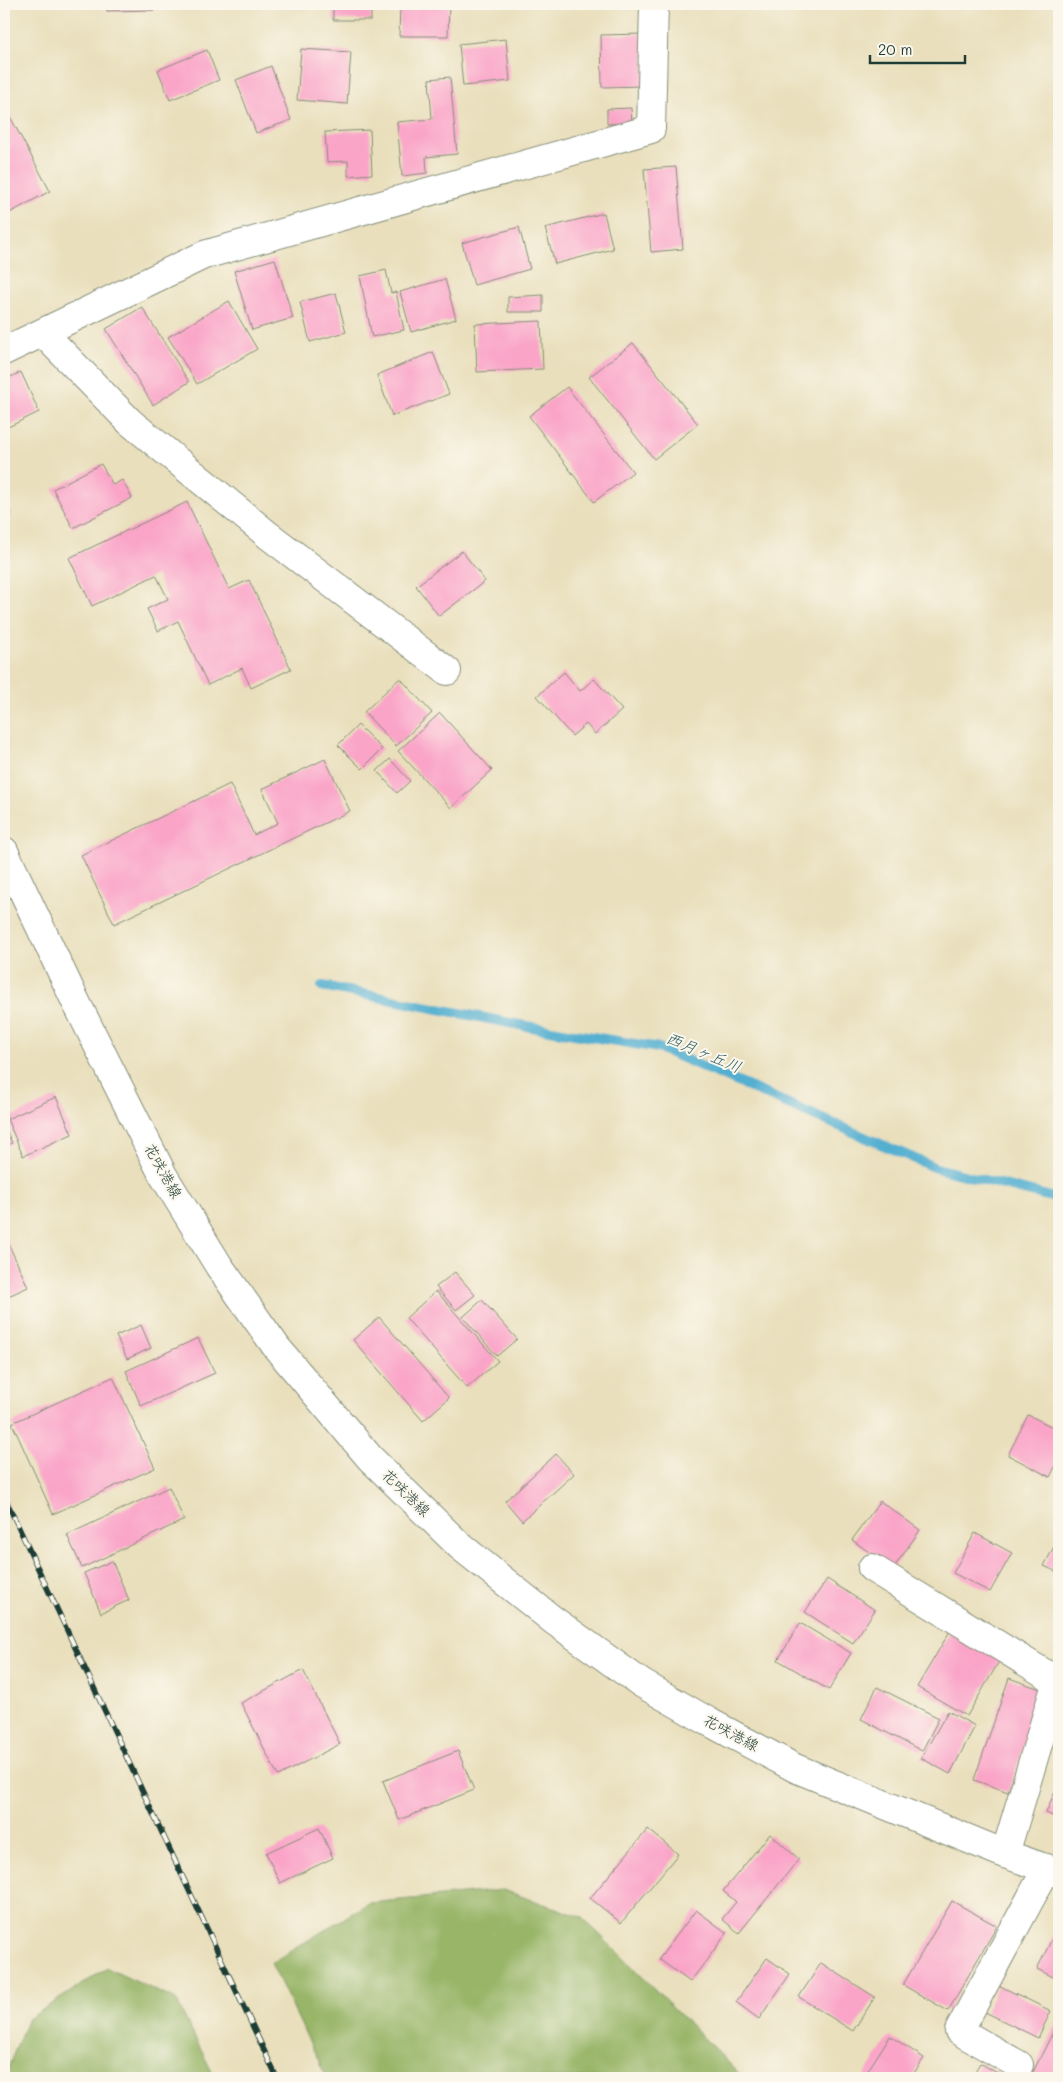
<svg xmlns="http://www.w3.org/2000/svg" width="1063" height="2082" viewBox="0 0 1063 2082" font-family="Mali,'Klee One',sans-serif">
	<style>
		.forest { fill: #98b568; stroke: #5c794e }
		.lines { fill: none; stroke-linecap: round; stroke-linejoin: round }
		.stream { stroke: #52afd0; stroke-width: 10 }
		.building { fill: #faa4c8 }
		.minor-casing { stroke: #848e78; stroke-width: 30 }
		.major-casing { stroke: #848e78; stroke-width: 30 }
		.minor { stroke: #fff; stroke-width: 28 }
		.major { stroke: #fff; stroke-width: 28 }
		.rail-casing { stroke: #1f3d34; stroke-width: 5.5 }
		.rail { stroke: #fbf7ec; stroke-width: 4; stroke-dasharray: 11; stroke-linecap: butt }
		.labels { text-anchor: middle; stroke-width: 4; stroke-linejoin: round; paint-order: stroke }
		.street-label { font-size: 15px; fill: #1f3d34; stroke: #fbf7ec }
		.water-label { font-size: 16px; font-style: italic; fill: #2e5f63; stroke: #fbf7ec }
	</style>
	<rect width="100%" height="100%" fill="#fbf7ec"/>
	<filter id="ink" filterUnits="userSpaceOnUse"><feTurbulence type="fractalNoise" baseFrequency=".02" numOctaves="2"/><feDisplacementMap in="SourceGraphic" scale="10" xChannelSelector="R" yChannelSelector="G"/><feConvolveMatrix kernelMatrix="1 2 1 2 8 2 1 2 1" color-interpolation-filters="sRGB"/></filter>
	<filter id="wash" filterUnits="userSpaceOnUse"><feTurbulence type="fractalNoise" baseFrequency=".0096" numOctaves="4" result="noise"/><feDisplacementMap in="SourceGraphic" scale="20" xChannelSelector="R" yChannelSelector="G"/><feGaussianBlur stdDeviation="1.12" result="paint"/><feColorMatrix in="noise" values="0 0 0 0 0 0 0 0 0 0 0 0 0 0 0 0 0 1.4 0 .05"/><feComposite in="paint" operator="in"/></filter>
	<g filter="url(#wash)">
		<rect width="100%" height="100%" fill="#e9dfbc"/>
		<!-- forest -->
		<path class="forest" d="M503 1890 582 1917 744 2078H327L271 1963 369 1903Z
			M107 1968 176 2000 215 2078H4L27 2020Z"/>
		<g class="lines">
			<!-- stream -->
			<path class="stream" d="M322 986 520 1025 659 1048 936 1168 1059 1199"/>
		</g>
		<g id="blocks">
			<!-- building -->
			<path class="building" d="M107 4H154V10L107 11Z
				M333 4H371V20H333Z
				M400 4H449L448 36H399Z
				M644 34 645 86 602 87 601 35Z
				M506 39 510 81 463 86 459 44Z
				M301 49 351 52 347 104 297 100Z
				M207 50 219 80 170 100 158 70Z
				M271 66 291 120 256 133 236 80Z
				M450 77 457 154 426 157 427 173 402 176 397 122 432 119 429 79Z
				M631 108 632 123 607 124V109Z
				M6 109 50 191 4 216V110Z
				M370 130 372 174 348 176V161L327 162 325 132Z
				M676 167 683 249 651 252 644 169Z
				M604 213 613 249 555 264 545 228Z
				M519 227 530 269 474 285 462 243Z
				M275 259 293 318 252 330 234 271Z
				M386 270 391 293 396 292 404 330 372 337 360 276Z
				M445 279 456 319 411 332 400 292Z
				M336 293 346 332 310 342 300 302Z
				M543 295V312H508V297Z
				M229 301 257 349 197 384 168 337Z
				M142 307 189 382 153 405 106 329Z
				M541 321 543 369 477 372 475 324Z
				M633 343 698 424 654 459 589 377Z
				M433 352 449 394 392 416 377 375Z
				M21 372 39 412 4 429V380Z
				M567 387 633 472 594 502 529 416Z
				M101 464 113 485 122 480 132 498 73 528 53 489Z
				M4 499 11 515 4 518Z
				M187 502 229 589 249 580 291 669 251 688 242 668 208 685 178 621 158 631 147 609 168 599 156 575 92 606 69 558Z
				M462 551 485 581 439 616 416 586Z
				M564 672 580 691 594 679 622 710 595 734 586 724 572 736 537 696Z
				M400 678 432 713 396 746 364 712Z
				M440 713 492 770 451 808 398 751Z
				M358 725 382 749 362 769 338 745Z
				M325 759 350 811 114 924 81 855 230 784 254 835 278 823 262 789Z
				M390 759 410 781 397 793 377 771Z
				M56 1097 72 1134 23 1156 7 1119Z
				M4 1125 12 1143 4 1147Z
				M4 1234 28 1287 4 1298Z
				M455 1272 475 1295 456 1310 436 1287Z
				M436 1291 498 1361 467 1388 406 1318Z
				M482 1300 517 1339 497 1356 463 1317Z
				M379 1317 449 1398 423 1421 353 1340Z
				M141 1325 151 1348 127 1359 116 1336Z
				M198 1338 215 1373 141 1406 126 1371Z
				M113 1377 155 1468 53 1514 12 1423Z
				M1028 1415 1059 1430V1459L1050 1477 1008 1455Z
				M556 1454 574 1474 522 1521 505 1501Z
				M169 1487 184 1520 82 1568 67 1535Z
				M880 1501 920 1530 893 1569 852 1540Z
				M975 1533 1012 1553 990 1592 953 1573Z
				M1059 1537V1573L1044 1566Z
				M112 1561 129 1600 101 1613 84 1573Z
				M827 1579 875 1610 853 1643 805 1612Z
				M800 1623 851 1653 829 1690 778 1660Z
				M950 1631 1000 1660 967 1716 917 1687Z
				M303 1670 340 1744 278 1776 241 1703Z
				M1009 1678 1043 1690 1008 1792 974 1780Z
				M877 1687 939 1718 922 1751 861 1719Z
				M948 1711 975 1726 950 1774 921 1758Z
				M458 1751 474 1790 399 1820 383 1781Z
				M1059 1781V1819L1046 1813Z
				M319 1828 333 1858 280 1883 266 1853Z
				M648 1829 678 1854 621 1923 590 1898Z
				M770 1834 799 1859 739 1933 722 1919 736 1902 723 1891Z
				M952 1901 997 1926 948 2011 903 1985Z
				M696 1910 727 1933 690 1982 659 1959Z
				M1059 1925V1980L1037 1969Z
				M767 1958 790 1974 759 2019 736 2002Z
				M821 1963 875 1997 853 2031 799 1997Z
				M998 1985 1051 2011 1038 2038 985 2012Z
				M1059 2020V2078H1030Z
				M890 2036 924 2058 911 2078H863Z
				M980 2063 1006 2078H971Z"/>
		</g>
	</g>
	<g filter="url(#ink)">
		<use href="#blocks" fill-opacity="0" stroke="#848e78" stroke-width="1"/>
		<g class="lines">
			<defs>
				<path id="minor" d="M43 333 130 422 268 535 447 671
					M4 351 204 255 651 129 654 4
					M872 1568 1057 1681 1005 1854
					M1019 2065 959 2031 1047 1868"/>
				<path id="major" d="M4 851 74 998 163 1175 219 1266 277 1348 370 1458 460 1546 553 1620 641 1683 711 1723 795 1768 1005 1854 1059 1873"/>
			</defs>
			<!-- minor casing -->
			<use href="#minor" class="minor-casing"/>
			<!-- major casing -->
			<use href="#major" class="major-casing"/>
			<!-- minor -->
			<use href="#minor" class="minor"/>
			<!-- major -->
			<use href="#major" class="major"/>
			<defs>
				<path id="rail" d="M4 1496 277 2078"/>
			</defs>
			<!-- rail casing -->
			<use href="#rail" class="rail-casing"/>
			<!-- rail -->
			<use href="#rail" class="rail"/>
		</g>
	</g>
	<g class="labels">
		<!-- street labels -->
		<g class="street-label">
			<text transform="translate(163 1171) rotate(61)" y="5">花咲港線</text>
			<text transform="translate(406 1493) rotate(44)" y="5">花咲港線</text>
			<text transform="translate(731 1733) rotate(28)" y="5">花咲港線</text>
		</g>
		<!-- water labels -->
		<g class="water-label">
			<text transform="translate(704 1052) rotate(23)" y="6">西月ヶ丘川</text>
		</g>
	</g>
	<!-- margin -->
	<rect width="1063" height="2082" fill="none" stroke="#fbf7ec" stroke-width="20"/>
	<!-- scale -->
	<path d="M870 55v8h95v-8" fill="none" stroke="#1f3d34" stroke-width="2.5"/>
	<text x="878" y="55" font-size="15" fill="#1f3d34" stroke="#fbf7ec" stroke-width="4" paint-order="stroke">20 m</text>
</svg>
